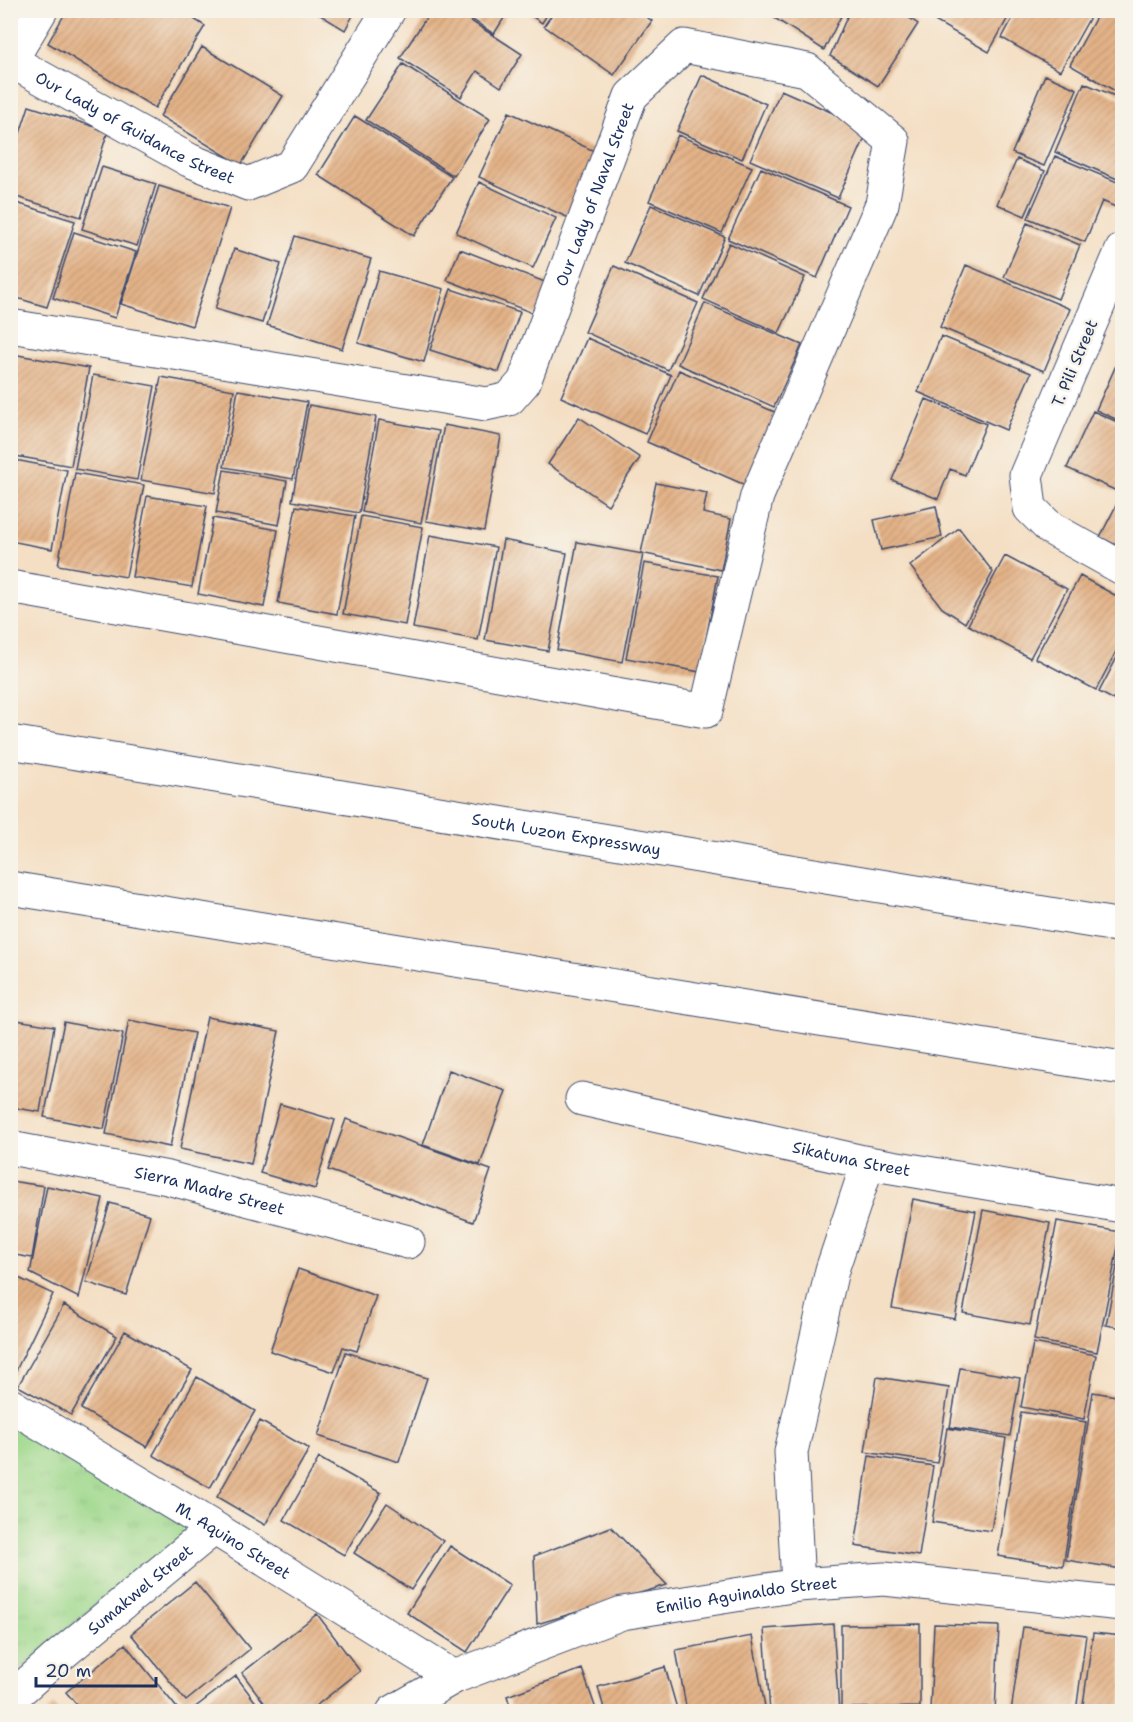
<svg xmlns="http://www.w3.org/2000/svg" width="1133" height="1722" viewBox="0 0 1133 1722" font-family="'Shantell Sans',sans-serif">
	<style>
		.park { fill: url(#park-tufts); stroke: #5c8474; stroke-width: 1.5 }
		.building { fill: url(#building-hatch) }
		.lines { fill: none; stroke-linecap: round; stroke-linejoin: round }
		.minor-casing { stroke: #3c496d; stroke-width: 35 }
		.motorway-casing { stroke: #3c496d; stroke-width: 35 }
		.minor { stroke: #fff; stroke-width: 33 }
		.motorway { stroke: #fff; stroke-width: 33 }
		.labels { text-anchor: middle; stroke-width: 5; stroke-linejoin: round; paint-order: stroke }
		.street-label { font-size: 16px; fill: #1b2f5e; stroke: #f7f3e8 }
	</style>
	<defs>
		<pattern id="park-tufts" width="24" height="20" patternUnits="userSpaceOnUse" patternTransform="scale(1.5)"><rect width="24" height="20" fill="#9dd88b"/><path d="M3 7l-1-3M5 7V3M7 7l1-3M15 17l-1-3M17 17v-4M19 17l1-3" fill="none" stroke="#87ba7a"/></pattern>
		<pattern id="building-hatch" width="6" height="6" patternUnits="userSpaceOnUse" patternTransform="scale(1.5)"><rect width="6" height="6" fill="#e3b287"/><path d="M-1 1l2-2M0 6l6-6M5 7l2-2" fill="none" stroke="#c29977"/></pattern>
	</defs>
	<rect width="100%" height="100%" fill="#f7f3e8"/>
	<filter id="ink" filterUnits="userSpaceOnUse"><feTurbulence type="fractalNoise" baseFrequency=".0167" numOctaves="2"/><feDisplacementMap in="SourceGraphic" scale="12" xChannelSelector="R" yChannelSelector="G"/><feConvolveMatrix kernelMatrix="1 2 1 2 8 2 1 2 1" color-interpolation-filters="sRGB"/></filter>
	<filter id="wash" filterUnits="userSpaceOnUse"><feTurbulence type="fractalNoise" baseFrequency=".008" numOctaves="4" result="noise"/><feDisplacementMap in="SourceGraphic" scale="24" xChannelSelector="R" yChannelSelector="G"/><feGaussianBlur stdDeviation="1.35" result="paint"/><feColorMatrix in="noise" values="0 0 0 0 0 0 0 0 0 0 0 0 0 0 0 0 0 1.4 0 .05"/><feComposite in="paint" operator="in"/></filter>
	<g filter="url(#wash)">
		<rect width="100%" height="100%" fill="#f4dfc4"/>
		<!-- park -->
		<path class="park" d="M10 1409 200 1528 112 1591 11 1677Z"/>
		<g id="blocks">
			<!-- building -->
			<path class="building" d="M67 10H180L205 26 155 108 48 43Z
				M312 10H356L345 30Z
				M431 10H454L522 54 501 87 477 71 461 97 400 58Z
				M458 10H509L494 34Z
				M522 10H550L542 23Z
				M555 10H637L652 21 614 75 544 26Z
				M762 10H844L824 50Z
				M850 10H898L918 24 878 86 830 56Z
				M920 10H1012L989 52 919 12Z
				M1017 10H1094L1060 71 1002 38Z
				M1100 10H1122V95L1070 65Z
				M202 47 283 96 241 165 160 116Z
				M403 64 490 119 454 176 366 120Z
				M702 75 766 104 742 159 677 131Z
				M1045 75 1077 89 1044 166 1012 153Z
				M1084 83 1122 99V181L1055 152Z
				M781 90 869 129 838 198 750 160Z
				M29 106 108 131 81 217 10 195V164Z
				M509 112 601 154 571 219 479 177Z
				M355 116 452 177 414 236 318 175Z
				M678 135 752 167 722 233 649 201Z
				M1055 156 1122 184V204L1120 209 1102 201 1085 242 1028 218Z
				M1017 159 1045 171 1025 216 997 204Z
				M102 167 156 184 137 246 82 229Z
				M761 168 848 206 817 278 728 239Z
				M479 182 556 218 533 268 456 233Z
				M159 186 230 208 192 326 121 304Z
				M10 201 75 221 47 307 10 296Z
				M651 205 725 237 699 296 625 263Z
				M1027 223 1080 245 1058 299 1004 277Z
				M74 232 136 252 115 318 53 298Z
				M295 236 371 259 342 349 267 325Z
				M729 243 805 277 779 333 703 299Z
				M234 249 281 264 262 323 215 309Z
				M460 249 555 286 543 317 447 280Z
				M966 265 1070 309 1044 371 940 327Z
				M614 266 698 303 668 370 585 332Z
				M379 271 444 289 424 362 358 343Z
				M451 289 520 312 499 372 430 350Z
				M705 303 802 345 774 407 678 364Z
				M941 336 1031 373 1006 430 918 392Z
				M587 338 671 375 645 434 561 397Z
				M10 351 15 352 12 372H10Z
				M1122 352V422L1096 410Z
				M18 355 89 368 71 466 10 455V398Z
				M679 370 777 413 745 485 647 442Z
				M93 375 155 386 137 480 75 469Z
				M161 377 234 390 215 493 141 480Z
				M238 390 307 402 293 479 224 467Z
				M926 399 986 424 965 475 950 469 938 499 892 480Z
				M309 405 376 417 359 513 292 501Z
				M1093 411 1122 424 1121 493 1067 468Z
				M579 417 640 458 608 505 548 464Z
				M379 420 439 431 421 523 362 512Z
				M444 425 501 436 484 531 426 521Z
				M10 459 67 470 52 549 10 541Z
				M224 470 287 481 279 525 216 513Z
				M75 473 144 485 126 577 58 565Z
				M656 483 707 493 703 513 731 519 721 570 641 553Z
				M1122 494V548L1100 537Z
				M147 496 207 506 192 587 132 577Z
				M296 506 355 516 337 614 278 603Z
				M936 506 942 537 881 550 874 520Z
				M361 516 423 527 405 625 343 614Z
				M213 518 278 530 264 607 198 594Z
				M959 528 993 572 965 623 942 608 910 566Z
				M430 535 496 547 478 640 413 628Z
				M503 540 567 553 548 651 485 640Z
				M577 542 643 554 622 662 557 650Z
				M1005 556 1067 589 1030 658 968 625Z
				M644 563 718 576 700 672 626 658Z
				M1080 576 1122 599V640L1096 690 1035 658Z
				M1122 648V704L1099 692Z
				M207 1017 279 1031 251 1164 180 1149Z
				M10 1019 54 1026 40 1112 10 1107Z
				M129 1020 194 1033 170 1147 106 1134Z
				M64 1022 123 1034 104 1129 44 1117Z
				M449 1070 506 1091 480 1165 423 1145Z
				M280 1104 335 1120 315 1189 260 1173Z
				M346 1119 491 1170 473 1222 328 1170Z
				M10 1181 44 1186 32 1258 10 1254Z
				M47 1186 103 1198 79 1298 30 1273Z
				M913 1199 976 1211 955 1319 892 1308Z
				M110 1203 150 1215 126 1295 86 1282Z
				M983 1210 1050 1223 1030 1325 963 1313Z
				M1057 1221 1121 1232 1097 1352 1034 1340Z
				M1121 1245H1122V1328L1106 1325Z
				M298 1269 376 1296 357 1351 343 1347 334 1372 270 1351Z
				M10 1274 53 1294 10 1383Z
				M64 1305 117 1336 71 1415 18 1386Z
				M125 1331 192 1370 147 1447 81 1409Z
				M1033 1343 1096 1355 1084 1419 1021 1407Z
				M346 1352 427 1378 399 1462 318 1436Z
				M960 1368 1020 1378 1010 1436 950 1427Z
				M197 1377 255 1411 210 1488 153 1455Z
				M877 1377 949 1388 937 1463 865 1452Z
				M1093 1392 1122 1397V1569L1066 1560Z
				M1021 1412 1086 1422 1063 1566 998 1556Z
				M260 1421 309 1449 265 1525 217 1497Z
				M947 1428 1006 1438 991 1531 932 1522Z
				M869 1456 933 1466 919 1556 855 1546Z
				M319 1458 381 1493 344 1555 284 1520Z
				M387 1503 443 1541 411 1590 354 1553Z
				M611 1527 667 1585 537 1624 534 1556Z
				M450 1546 510 1585 467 1652 407 1613Z
				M195 1582 250 1649 186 1701 131 1634Z
				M317 1614 360 1671 308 1712H271L242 1673Z
				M833 1624 839 1712H770L764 1629Z
				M920 1624V1707L841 1708V1625Z
				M934 1624 999 1626 995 1712 930 1710Z
				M1023 1627 1086 1635 1076 1712H1011Z
				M1093 1633 1122 1636V1712H1082Z
				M752 1636 766 1712H687L676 1650Z
				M125 1644 177 1708 173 1712H83L66 1692Z
				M665 1667 678 1712H605L598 1687Z
				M582 1669 597 1712H512L507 1696Z
				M236 1676 263 1712H189Z
				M53 1705 59 1712H46Z"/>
		</g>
	</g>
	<g filter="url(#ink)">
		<use href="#blocks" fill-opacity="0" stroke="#3c496d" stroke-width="1.5"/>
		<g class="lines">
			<defs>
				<g id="minor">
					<path id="s1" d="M11 61 189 160 248 184 292 166 389 10"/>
					<path d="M10 62 41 10"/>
					<path d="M1122 250 1026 475 1030 508 1050 528 1122 568"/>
					<path id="s2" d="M10 326 486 404 509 399 524 382 631 96 684 46 807 70 893 141 882 204 757 496 706 711 10 587"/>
					<path id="s3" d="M582 1099 868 1163 1122 1206"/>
					<path id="s4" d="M10 1148 168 1178 408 1242"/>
					<path id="s5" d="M10 1405 214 1528 454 1677"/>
					<path d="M798 1585 791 1452 832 1270 868 1163"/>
					<path id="s6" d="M10 1699 53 1661 214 1528"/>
					<path id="s7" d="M393 1712 454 1677 622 1613 798 1585 884 1579 1122 1604"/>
				</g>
				<g id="motorway">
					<path id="s8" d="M10 742 1122 926"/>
					<path d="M10 888 1122 1068"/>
				</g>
			</defs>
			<!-- minor casing -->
			<use href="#minor" class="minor-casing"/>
			<!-- motorway casing -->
			<use href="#motorway" class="motorway-casing"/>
			<!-- minor -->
			<use href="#minor" class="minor"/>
			<!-- motorway -->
			<use href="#motorway" class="motorway"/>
		</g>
	</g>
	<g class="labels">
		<!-- street labels -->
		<g class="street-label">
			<text dy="6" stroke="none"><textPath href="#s1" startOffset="141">Our Lady of Guidance Street</textPath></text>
			<text dy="6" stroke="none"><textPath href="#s2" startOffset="729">Our Lady of Naval Street</textPath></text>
			<text transform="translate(1074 363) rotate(-67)" y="6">T. Pili Street</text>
			<text dy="6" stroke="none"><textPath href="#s8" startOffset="564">South Luzon Expressway</textPath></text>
			<text dy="6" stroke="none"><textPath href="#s3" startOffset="276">Sikatuna Street</textPath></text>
			<text dy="6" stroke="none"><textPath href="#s4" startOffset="204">Sierra Madre Street</textPath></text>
			<text dy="6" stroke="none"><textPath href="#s5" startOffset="261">M. Aquino Street</textPath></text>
			<text dy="6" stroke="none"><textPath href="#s6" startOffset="170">Sumakwel Street</textPath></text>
			<text dy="6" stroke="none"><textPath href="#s7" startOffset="376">Emilio Aguinaldo Street</textPath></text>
		</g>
	</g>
	<!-- margin -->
	<rect width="1133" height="1722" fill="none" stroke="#f7f3e8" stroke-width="36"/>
	<!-- scale -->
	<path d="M36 1677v9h120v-9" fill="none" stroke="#1b2f5e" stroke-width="3"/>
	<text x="45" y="1677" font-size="18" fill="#1b2f5e" stroke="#f7f3e8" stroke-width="4.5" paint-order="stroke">20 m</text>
</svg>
